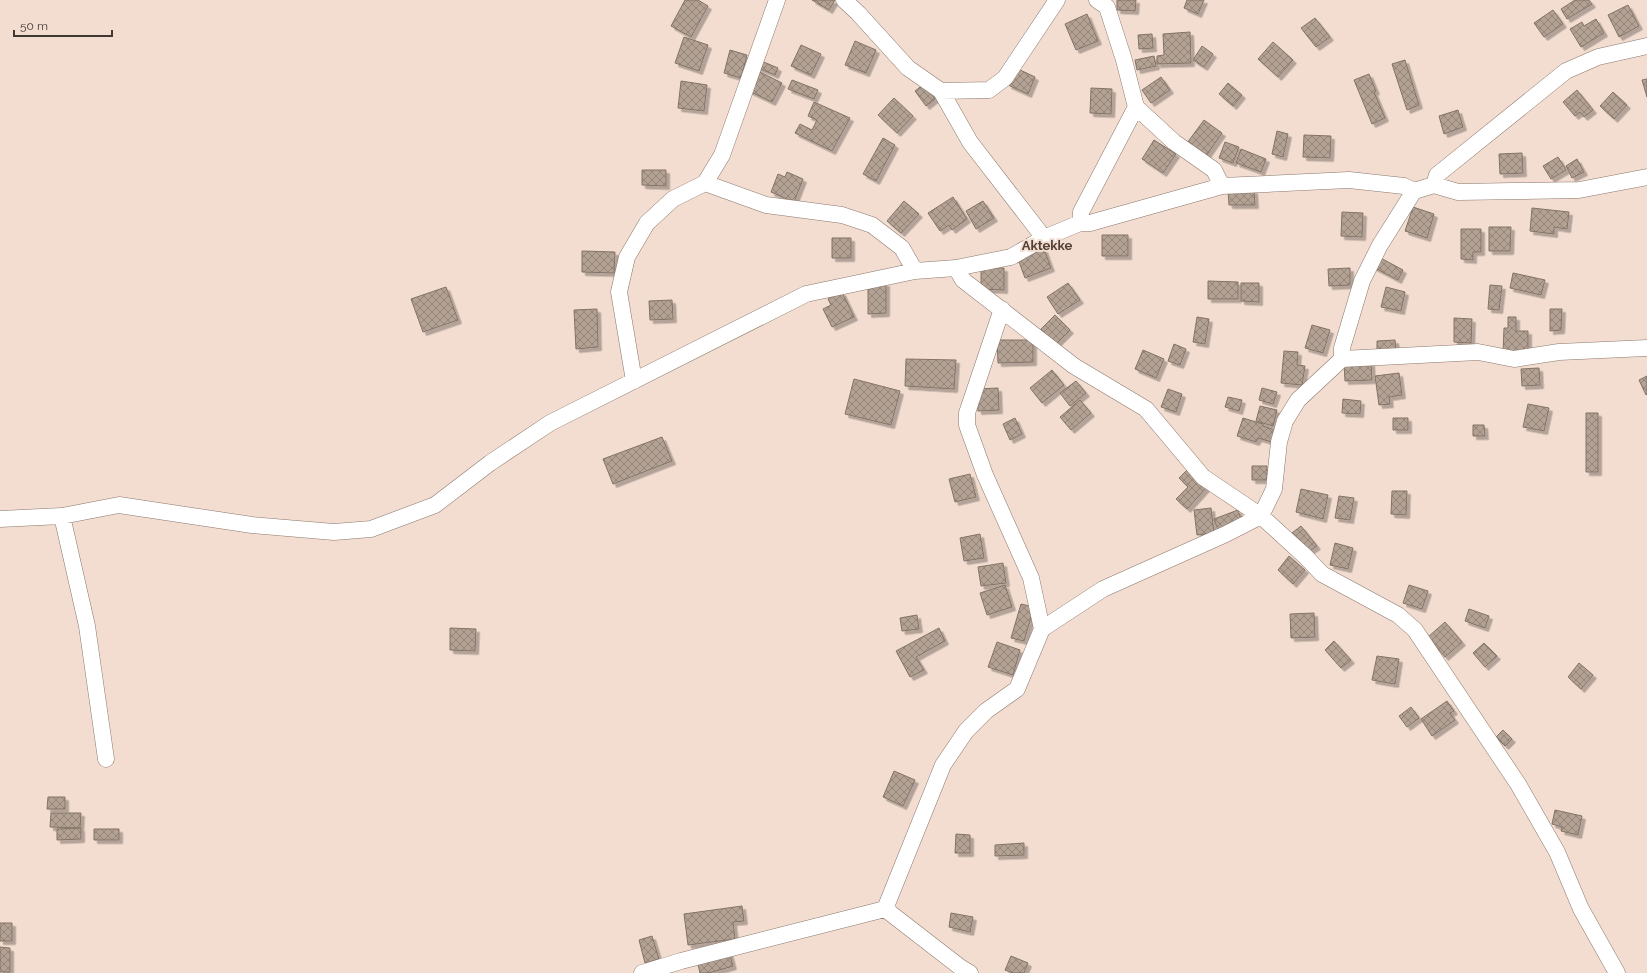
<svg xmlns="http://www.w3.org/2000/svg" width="1647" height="973" viewBox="0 0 1647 973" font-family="Raleway,sans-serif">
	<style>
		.building { fill: url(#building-cross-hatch); stroke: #837365; filter: url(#shadow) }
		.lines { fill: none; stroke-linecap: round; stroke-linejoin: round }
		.minor-casing { stroke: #8b786c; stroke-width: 17 }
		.minor { stroke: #fff; stroke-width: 16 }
		.labels { text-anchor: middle; stroke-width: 4; stroke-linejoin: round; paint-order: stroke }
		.quarter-label { font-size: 13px; font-weight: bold; fill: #524036; stroke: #f3ddd0 }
	</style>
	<defs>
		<pattern id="building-cross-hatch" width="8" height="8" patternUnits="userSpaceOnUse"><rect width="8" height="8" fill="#b3a293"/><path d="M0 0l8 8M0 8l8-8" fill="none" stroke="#938579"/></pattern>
		<filter id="shadow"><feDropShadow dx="3.5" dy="3.5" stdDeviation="0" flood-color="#0004"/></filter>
	</defs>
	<rect width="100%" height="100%" fill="#f3ddd0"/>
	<!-- building -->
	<path class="building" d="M685 0H698L708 6 691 37 671 26Z
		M812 0H835L829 10Z
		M1117 0H1136L1135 11 1117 10Z
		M1187 0H1204L1198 14 1184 8Z
		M1575 0H1589L1592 4 1567 19 1561 9Z
		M1628 5 1639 26 1619 37 1608 15Z
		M1553 10 1563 24 1544 37 1534 23Z
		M1087 14 1098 41 1076 50 1065 24Z
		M1315 18 1330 37 1316 47 1301 28Z
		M1596 19 1604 33 1581 47 1570 29 1582 22 1584 26Z
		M1190 32 1191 63 1157 64V56L1164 55 1163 34Z
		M1152 34 1153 48 1139 49 1138 35Z
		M684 37 708 45 699 71 675 63Z
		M855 41 876 50 866 73 845 65Z
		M1273 42 1293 60 1278 77 1258 59Z
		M801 45 821 54 811 75 791 66Z
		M1202 46 1213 54 1204 67 1193 60Z
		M730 50 747 55 741 78 724 73Z
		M1154 56 1156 66 1137 70 1135 60Z
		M759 60 778 68 775 75 756 67Z
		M1405 60 1419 105 1407 110 1392 64Z
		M1016 68 1035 77 1028 94 1008 85Z
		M756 70 782 83 772 102 747 90Z
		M1369 74 1376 91 1374 92 1385 118 1372 124 1354 80Z
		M1161 77 1170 90 1151 103 1142 90Z
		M1647 79V97L1642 80Z
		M792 80 818 90 814 99 788 89Z
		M681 81 707 85 704 111 678 108Z
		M1228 83 1242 95 1233 106 1219 94Z
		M924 84 935 99 926 106 915 91Z
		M1091 88 1112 89 1111 114 1090 113Z
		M1577 90 1593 110 1584 117 1580 112 1575 116 1563 102Z
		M1613 92 1627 105 1614 119 1600 106Z
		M894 98 913 116 897 133 878 115Z
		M814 102 850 118 832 151 795 133 800 124 812 130 817 120 808 116Z
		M1458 110 1463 127 1444 134 1439 116Z
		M1204 120 1222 133 1206 156 1187 143Z
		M1277 131 1288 134 1283 157 1272 154Z
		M1304 135 1331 136 1330 158 1303 157Z
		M883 138 895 145 876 181 863 174Z
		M1154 140 1176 154 1163 173 1142 159Z
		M1225 142 1239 147 1233 163 1219 158Z
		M1241 149 1266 159 1261 172 1236 163Z
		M1522 153 1523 173 1500 174 1499 154Z
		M1558 157 1566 170 1551 179 1543 166Z
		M1577 159 1584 172 1572 178 1566 166Z
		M642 170H666V186L642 185Z
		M787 172 803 179 794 202 771 192 778 174 785 177Z
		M1254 190 1255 205H1229L1228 191Z
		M953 197 967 219 952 230 949 225 940 231 928 213Z
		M904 201 919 214 901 233 887 221Z
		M983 201 994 218 976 229 966 211Z
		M1413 207 1434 214 1427 238 1405 231Z
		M1532 208 1569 212 1567 229 1554 227V234L1530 231Z
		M1342 212 1363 213 1362 237 1341 236Z
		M1489 227H1511L1510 251H1489Z
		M1461 229H1481V252H1473V260L1461 259Z
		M1102 235H1128V256H1102Z
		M832 238H851V258H832Z
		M1044 249 1051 268 1025 278 1018 259Z
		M582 251 615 252 614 273 582 272Z
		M1377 256 1403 270 1398 280 1371 266Z
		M981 268H1004V290L981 289Z
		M1350 268V285L1329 286 1328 269Z
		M1513 273 1545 280 1541 295 1510 288Z
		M1208 281 1238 282V299H1208Z
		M868 283H886V313L868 314Z
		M1068 283 1080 300 1058 314 1047 297Z
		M1241 283H1259V302L1241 301Z
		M1490 285 1502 286 1499 310 1488 309Z
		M446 287 458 320 423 332 411 299Z
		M1386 287 1405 292 1401 311 1381 307Z
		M842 292 854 317 832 327 823 309 831 305 828 299Z
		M672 300 673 319 650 320 649 301Z
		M597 309 598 347 576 349 574 310Z
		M1550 309H1562L1561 330 1550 331Z
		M1055 315 1070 330 1055 345 1040 330Z
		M1197 317 1209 319 1205 344 1193 342Z
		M1508 317H1516V331H1528V353L1503 352 1504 328H1508Z
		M1454 318 1472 319 1471 343 1454 342Z
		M1312 325 1330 330 1323 353 1305 348Z
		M997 340H1033V362L998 363Z
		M1395 340 1396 349 1377 350V341Z
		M1174 344 1186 349 1180 365 1168 361Z
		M1143 350 1164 359 1156 378 1135 369Z
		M1284 351 1298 352 1297 365 1305 366 1302 385 1281 383Z
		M906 359 956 360 954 389 905 386Z
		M1371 362 1372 380 1345 381 1344 363Z
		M1539 368 1540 385 1522 386 1521 369Z
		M1052 370 1064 385 1042 403 1030 388Z
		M1399 373 1402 395 1389 397 1390 404 1379 405 1375 376Z
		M1647 376V394L1646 395 1639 380Z
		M854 379 900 391 891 425 845 414Z
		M1076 381 1086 393 1070 406 1060 393Z
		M998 388 999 410 978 411 977 389Z
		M1262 388 1277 392 1273 404 1259 400Z
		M1168 389 1182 394 1176 412 1161 407Z
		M1228 397 1242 400 1239 411 1225 407Z
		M1343 399 1361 401 1360 414 1342 413Z
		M1080 400 1091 413 1071 430 1060 417Z
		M1528 404 1549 408 1544 431 1523 427Z
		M1260 406 1277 410 1273 426 1256 421Z
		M1586 413H1598V472H1586Z
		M1015 418 1022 434 1010 440 1003 424Z
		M1243 418 1263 424V426L1275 430 1272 442 1258 438 1256 442 1237 436Z
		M1393 418H1408V430H1393Z
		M1473 425H1484L1485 436H1473Z
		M662 437 672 461 613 484 603 459Z
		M1252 466H1267V480H1252Z
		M1187 470 1206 488 1187 509 1176 499 1188 487 1179 478Z
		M970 474 976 497 955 502 949 479Z
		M1301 489 1328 495 1323 519 1296 512Z
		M1392 491H1407L1406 515 1391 514Z
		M1339 496 1354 498 1350 520 1335 518Z
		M1211 508 1214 533 1197 535 1194 510Z
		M1238 510 1242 522 1218 530 1214 519Z
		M1301 526 1317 546 1308 552 1292 533Z
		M980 534 984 558 964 561 960 538Z
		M1335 543 1353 548 1348 569 1330 565Z
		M1289 556 1305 570 1293 584 1278 570Z
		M1003 563 1006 583 981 586 978 567Z
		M1005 585 1012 607 987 615 980 593Z
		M1409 585 1428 591 1422 609 1403 603Z
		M1021 604 1034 607 1024 641 1011 638Z
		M1469 609 1489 616 1485 628 1465 621Z
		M1314 613 1315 637 1291 638 1290 614Z
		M917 615 919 629 902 631 900 618Z
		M1445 622 1462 642 1445 657 1428 637Z
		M450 628 476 629 475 651 450 650Z
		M939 628 945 641 916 657 924 670 910 677 896 651Z
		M1334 641 1351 660 1341 668 1325 650Z
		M997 642 1020 650 1013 675 988 667Z
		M1484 643 1497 656 1485 667 1473 653Z
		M1377 656 1399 659 1395 684 1372 680Z
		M1579 663 1593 675 1581 689 1568 677Z
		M1447 701 1454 711 1450 713 1455 720 1432 736 1421 719Z
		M1411 707 1419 718 1407 727 1399 716Z
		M1503 730 1512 739 1505 746 1496 737Z
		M894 771 915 780 903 806 883 797Z
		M48 797H65V809H47Z
		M1555 810 1582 816 1578 835 1561 831 1562 827 1552 824Z
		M51 813H81L80 828 50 827Z
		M81 828V839L57 840V829Z
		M94 829H119V840H94Z
		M956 834 970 835V853H955Z
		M1024 843V855L995 856V845Z
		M742 906 744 921 733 922 735 939 688 945 684 914Z
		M951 913 973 917 970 932 949 927Z
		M0 923H12V941H0Z
		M652 936 659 959 645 963 639 940Z
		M0 947 10 948V972H0Z
		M729 951 733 966 709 973H700L697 960Z
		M1011 956 1028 963 1024 973H1013L1005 970Z"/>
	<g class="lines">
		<defs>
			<path id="minor" d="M844 0 858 13 908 68 941 91 970 142 1044 238
				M1097 0 1107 7 1124 60 1136 107 1174 142 1214 170 1222 186
				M941 91 989 90 1005 78 1057 0
				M705 183 766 205 842 215 872 225 902 248 915 271
				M1434 185 1437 175 1566 71 1598 57 1647 46
				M1080 223 1081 212 1136 107
				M956 268 963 280 1074 366 1146 409 1203 477 1261 516 1306 557 1322 574 1398 615 1415 630 1518 784 1557 852 1581 909 1617 973
				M1002 309 967 413V425L985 475 1031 578 1042 629
				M1342 359V348L1362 281 1380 245 1414 191 1434 185 1458 192 1579 190 1647 177
				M634 381 619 292 627 257 647 223 673 199 705 183 722 155 777 0
				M62 516 87 626 106 759
				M0 519 62 516 119 505 252 525 334 532 371 529 435 505 490 463 550 423 806 294 915 271 956 268 1011 257 1044 238 1080 223H1090L1222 186 1349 180 1404 186 1414 191
				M885 909 943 765 966 731 986 711 1017 689 1042 629 1103 589 1226 534 1261 516 1274 489 1279 442 1285 421 1298 400 1342 359 1478 352 1514 359 1559 352 1647 348
				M885 909 960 967 970 973
				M642 973 681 961 885 909"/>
		</defs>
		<!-- minor casing -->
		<use href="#minor" class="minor-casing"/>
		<!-- minor -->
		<use href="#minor" class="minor"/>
	</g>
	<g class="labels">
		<!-- quarter labels -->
		<g class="quarter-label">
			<text x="1047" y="250">Aktekke</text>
		</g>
	</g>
	<!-- scale -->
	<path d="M14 30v6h98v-6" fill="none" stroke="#413833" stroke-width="2"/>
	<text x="20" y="30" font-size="12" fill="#413833" stroke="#f3ddd0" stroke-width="3" paint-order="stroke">50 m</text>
</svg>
